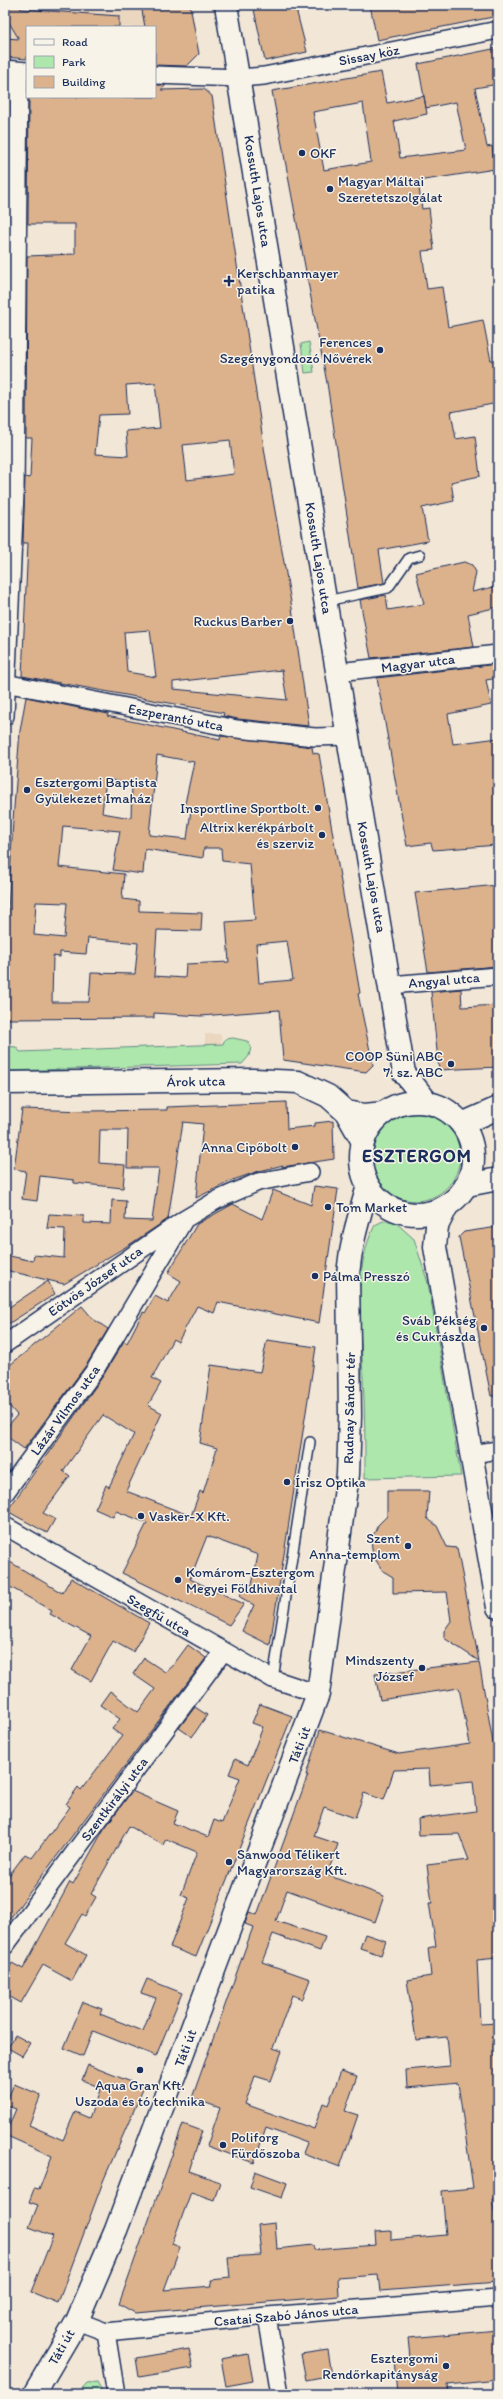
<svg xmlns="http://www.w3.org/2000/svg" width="503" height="2399" viewBox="0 0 503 2399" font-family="Itim,sans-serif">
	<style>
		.built { fill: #ebd6c0 }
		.green { fill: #ade7ac; stroke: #648b85 }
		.building { fill: #dcb28d; stroke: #1b2f5e; fill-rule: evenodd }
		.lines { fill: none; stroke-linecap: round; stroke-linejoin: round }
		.lane-casing { stroke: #1b2f5e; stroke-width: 12 }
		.street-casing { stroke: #1b2f5e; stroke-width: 20 }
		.secondary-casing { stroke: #1b2f5e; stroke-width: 25 }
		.primary-casing { stroke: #1b2f5e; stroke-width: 25 }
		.lane { stroke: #f7f3e8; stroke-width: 9 }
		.street { stroke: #f7f3e8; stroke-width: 17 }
		.secondary { stroke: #f7f3e8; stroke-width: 22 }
		.primary { stroke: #f7f3e8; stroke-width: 22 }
		.poi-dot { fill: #1b2f5e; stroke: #f7f3e8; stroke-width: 1.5 }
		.labels { text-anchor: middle; stroke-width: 3; stroke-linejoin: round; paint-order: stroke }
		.street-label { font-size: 14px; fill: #1b2f5e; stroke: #f7f3e8 }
		.poi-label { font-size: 14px; fill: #1b2f5e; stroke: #f7f3e8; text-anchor: start }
		.district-label { font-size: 18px; font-weight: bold; letter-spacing: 1px; fill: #1b2f5e; stroke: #f7f3e8 }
	</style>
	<rect width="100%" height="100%" fill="#f2e6d6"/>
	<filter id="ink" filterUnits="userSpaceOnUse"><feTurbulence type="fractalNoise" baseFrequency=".025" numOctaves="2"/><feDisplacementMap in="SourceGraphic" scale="8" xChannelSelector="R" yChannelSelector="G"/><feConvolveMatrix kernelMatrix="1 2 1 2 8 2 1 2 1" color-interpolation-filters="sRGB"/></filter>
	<g filter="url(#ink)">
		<!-- built -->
		<path class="built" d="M5 5H190L199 54 187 66 176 68 155 67V27H27V59L5 57Z
			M205 1034H221L222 1051 205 1052Z"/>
		<!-- green -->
		<path class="green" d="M309 342 314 372 305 373 301 344Z
			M233 1038 247 1041 251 1047 249 1056 242 1064 5 1071V1046L16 1047 20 1052 223 1044 225 1039Z
			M370 1156a45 45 0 1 1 90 0a45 45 0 1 1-90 0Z
			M383 1221H394L414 1239 428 1283 461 1476 365 1478C365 1445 365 1411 363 1378 361 1329 352 1269 375 1225Z
			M97 2382 104 2394H77L87 2383Z"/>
		<!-- building -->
		<path class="building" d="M5 5H19L21 9 119 16V27H27V59L5 57V38L19 39 5 16Z
			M141 5H190L199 54 187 66 155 65V27H145Z
			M253 5H295L307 52 265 61Z
			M370 5H498V16L377 40Z
			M498 48V84L475 88 487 147 492 146 495 169 418 181 422 209 429 208 434 250 422 251 427 289 442 287 448 327 483 320 491 361 498 360V403L451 412 456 439 475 436 480 476 451 482 454 501 422 508 428 541 379 550 384 583 358 588 327 383 272 91 381 72 387 103 424 96 427 114 394 121 400 158 466 150 456 102 426 108 418 64ZM363 103 371 162 324 170 313 112Z
			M155 85H166L161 90 204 89 212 96 265 454 292 608 309 726 238 719 223 716 224 713 22 676 28 543H23L25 477 30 478 32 438H26L27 256 75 254V224H28L29 97H155ZM155 383 160 428 126 431 128 456 95 454 99 415 128 414 126 385ZM230 440 234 474 187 480 183 445ZM150 630 156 677 127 672 124 632ZM282 670 287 700 173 689V682Z
			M5 97H9L8 224H5Z
			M5 257H7L6 437H5Z
			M464 562 472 565 476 572 472 592 498 586V607L468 614 474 647 371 658 360 600 386 595 388 610 424 604 416 573Z
			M498 664V678L486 680 491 705 448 714 453 744 498 738V845L433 850 431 843 407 846 377 678Z
			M26 697 108 714 107 716 220 740 221 736 312 747 313 753 319 754 360 993 358 994 373 1065 366 1072 283 1060 279 1010 201 1016 154 1013V1018L5 1019V967L13 820 20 731ZM157 755 194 762 184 808 191 810 187 839 149 835ZM106 779 132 784 131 818 102 813ZM63 826 120 831 113 870 143 874 145 849 203 858 204 848H221L222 861 250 864 255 920 226 922 229 962 186 964 185 978 154 976 157 930 201 931 202 913 139 911V901L122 899 124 874 59 867ZM36 902 67 903 64 938 34 935ZM88 938 138 943 135 974 91 973 89 1002H52L53 956 60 957V952L86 954ZM287 941 293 980 259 983 256 944Z
			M498 885V966L428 972 415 893Z
			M461 989 462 1007 498 1005V1067L439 1070 431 992Z
			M286 1102 287 1129 315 1126V1123L333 1121 334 1159 282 1167 283 1165 256 1172 233 1180 196 1198 203 1124 183 1122 168 1219 132 1243 64 1284 5 1270V1255L33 1261 34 1255 64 1258 65 1229 47 1228 49 1214 84 1216V1223L111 1224 112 1200 126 1201 125 1220 152 1221 159 1168H127L128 1130H100L99 1163 125 1165 123 1188 74 1183V1180L40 1176 37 1201 22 1199 26 1171 14 1169 22 1109 87 1111 167 1110V1107Z
			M314 1186 338 1189 319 1323 218 1302 214 1313 197 1306 178 1342 173 1339 152 1378 161 1383 148 1405 162 1413 126 1491 191 1516 200 1491 203 1493 217 1448 200 1443 211 1365 260 1372 267 1340 316 1347 270 1645 242 1631 254 1605 240 1597 244 1582 252 1585 258 1555 207 1536 190 1579 244 1604 229 1625 122 1573 147 1523 116 1511 113 1517 95 1509 106 1485 109 1487 134 1434 103 1415 63 1471 70 1476 43 1513 55 1519 47 1533 7 1511 103 1376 124 1341 127 1343 143 1312 145 1313 155 1296 168 1303 181 1281 168 1273 197 1224 233 1204 262 1219 273 1190 311 1205Z
			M498 1227V1396H491L459 1237 464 1232Z
			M48 1281 55 1294 5 1326V1310Z
			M82 1306 93 1319 108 1329 87 1364 24 1449 5 1435V1430L17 1415 5 1401V1369Z
			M387 1491H429L427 1518 437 1526 447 1547 457 1548 479 1661 444 1638V1631L451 1621 447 1592 393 1593V1577L383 1571 373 1556 371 1540 378 1525 387 1516Z
			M5 1559 62 1593 71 1578 149 1623 133 1652 113 1641 91 1681 72 1670 91 1636 50 1614 52 1611 5 1584Z
			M188 1645 206 1658 5 1925V1881L25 1854 32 1858 70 1807 66 1804 78 1787 81 1790 122 1736 112 1729 120 1719 100 1705 110 1691 138 1712 155 1689 133 1674 144 1658 165 1672 174 1664Z
			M479 1662 498 1771V1958L477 1960 480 2024 498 2023V2198L492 2199 498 2233V2282L380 2291 378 2275 338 2278 339 2296 135 2313 119 2304 183 2124 202 2131 189 2171 220 2182 214 2200 191 2192 172 2244 180 2247 164 2290 212 2286 211 2280 230 2278 228 2257 261 2255 258 2225 275 2223 277 2249 313 2245 314 2250 376 2245 375 2232 391 2231V2240L446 2235 442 2191 473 2188 458 2083 407 2088 406 2070 450 2066 447 2037 416 2040 407 1980 431 1976 428 1948 436 1946 429 1903H432L427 1865 469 1860 459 1834 419 1835 418 1819 476 1811 473 1781 430 1785 429 1769 394 1770 384 1800 364 1793 355 1818 324 1807 314 1836 338 1844 327 1875 384 1896 375 1922 287 1890 276 1921 325 1937 320 1951 273 1934 262 1962 310 1979 303 1999 292 1995 273 2048 282 2051 271 2081 255 2076 245 2104 314 2129 323 2103 328 2105 341 2071 357 2076 345 2111 358 2115 340 2167 303 2153 307 2143 266 2128 254 2163 207 2146 220 2108 192 2098 253 1927 245 1924 249 1912 257 1915 308 1775H306L320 1730 399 1754 470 1744 459 1688 380 1700 375 1674Z
			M260 1704 292 1716 196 1957 170 1947 189 1898 181 1895 197 1852 166 1839 163 1845 129 1826 91 1894 96 1897 85 1916 82 1914 65 1943 86 1955 72 1981 43 1965 21 2003 5 1994V1976L12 1963 23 1969 70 1882 73 1884 104 1829 132 1791 178 1811 173 1823 208 1837 214 1820 222 1823 240 1778 229 1774 235 1759 248 1765 263 1727 252 1723Z
			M195 1707 207 1715 192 1737 179 1728Z
			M365 1934 386 1941 381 1955 360 1948Z
			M147 1979 182 1993 156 2056 93 2031 83 2056 64 2048 83 2002 102 2009 100 2014 143 2031 156 1998 141 1993Z
			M15 2035 30 2043 22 2056 8 2048Z
			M88 2065 144 2087 104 2179 58 2303 31 2292 53 2236 29 2227 38 2205 29 2202 34 2189 39 2190 52 2156 5 2135 16 2109 5 2105 14 2084 41 2095 29 2125 63 2140 75 2112 89 2118 101 2088 82 2080Z
			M255 2171 287 2183 282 2198 250 2187Z
			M498 2330V2380L448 2385 449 2394H397L394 2359 410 2358 408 2338Z
			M189 2349 193 2368 139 2377 136 2358Z
			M328 2350 332 2375 306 2380 301 2354Z
			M248 2354 253 2381 226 2386 221 2359Z"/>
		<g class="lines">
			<defs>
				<path id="lane" d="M326 601 388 588 409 558 420 555
					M273 1679 310 1442"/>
				<path id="street" d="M5 69 27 71
					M155 75 240 78 264 76 498 30
					M338 672 498 654
					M5 683 237 729 315 737 349 736
					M5 716 15 493 19 71
					M390 985 498 976
					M5 1344 185 1219 217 1200 258 1182 310 1172
					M472 1454 498 1450
					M5 1493 95 1370 183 1222
					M5 1526 273 1679 318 1694
					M5 1946 223 1652
					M267 2316 280 2394
					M77 2321 106 2332 267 2316 498 2298
					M106 2332 116 2394"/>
				<path id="secondary" d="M5 1083 254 1080 298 1082 328 1096 346 1112 362 1140
					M346 1112 365 1115 384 1113
					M462 1124 498 1108
					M467 1185 493 1180 498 1181"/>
				<path id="primary" d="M226 5 404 1073 428 1103
					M361 1158a56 56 0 1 1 112 0a56 56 0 1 1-112 0Z
					M447 1206 437 1226 435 1247 498 1607
					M34 2394 77 2321 116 2230 318 1694 348 1474 350 1416 348 1274C351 1241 359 1218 368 1186"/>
			</defs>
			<!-- lane casing -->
			<use href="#lane" class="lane-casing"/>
			<!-- street casing -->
			<use href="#street" class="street-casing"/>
			<!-- secondary casing -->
			<use href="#secondary" class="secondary-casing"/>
			<!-- primary casing -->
			<use href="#primary" class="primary-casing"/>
			<!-- lane -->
			<use href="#lane" class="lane"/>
			<!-- street -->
			<use href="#street" class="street"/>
			<!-- secondary -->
			<use href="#secondary" class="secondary"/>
			<!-- primary -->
			<use href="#primary" class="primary"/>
		</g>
	</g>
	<!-- markers -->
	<g class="poi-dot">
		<circle cx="302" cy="153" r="4"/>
		<circle cx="330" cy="189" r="4"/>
		<path d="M227 275h4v4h4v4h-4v4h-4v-4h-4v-4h4z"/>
		<circle cx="380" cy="350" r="4"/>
		<circle cx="290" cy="621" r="4"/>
		<circle cx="27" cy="790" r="4"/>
		<circle cx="318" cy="808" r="4"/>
		<circle cx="322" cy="835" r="4"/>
		<circle cx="451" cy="1064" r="4"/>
		<circle cx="295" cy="1147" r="4"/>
		<circle cx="328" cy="1207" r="4"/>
		<circle cx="315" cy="1276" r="4"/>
		<circle cx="484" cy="1328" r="4"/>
		<circle cx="287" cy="1482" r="4"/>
		<circle cx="141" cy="1516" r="4"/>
		<circle cx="408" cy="1546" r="4"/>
		<circle cx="178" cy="1580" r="4"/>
		<circle cx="422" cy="1668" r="4"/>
		<circle cx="229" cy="1862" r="4"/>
		<circle cx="140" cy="2070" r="4"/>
		<circle cx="223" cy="2145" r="4"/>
		<circle cx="446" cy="2366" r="4"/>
	</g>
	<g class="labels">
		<!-- street labels -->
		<g class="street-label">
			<text transform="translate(369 55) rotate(-11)" y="5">Sissay köz</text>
			<text transform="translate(258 191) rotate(81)" y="5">Kossuth Lajos utca</text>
			<text transform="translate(319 558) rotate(81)" y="5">Kossuth Lajos utca</text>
			<text transform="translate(418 663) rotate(-7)" y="5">Magyar utca</text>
			<text transform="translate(176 717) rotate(11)" y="5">Eszperantó utca</text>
			<text transform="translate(372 877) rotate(80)" y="5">Kossuth Lajos utca</text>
			<text transform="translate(444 980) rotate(-5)" y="5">Angyal utca</text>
			<text transform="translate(196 1081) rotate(-1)" y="5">Árok utca</text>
			<text transform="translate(95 1281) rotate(-35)" y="5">Eötvös József utca</text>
			<text transform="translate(349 1408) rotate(-89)" y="5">Rudnay Sándor tér</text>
			<text transform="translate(65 1410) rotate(-54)" y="5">Lázár Vilmos utca</text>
			<text transform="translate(159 1615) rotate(30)" y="5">Szegfű utca</text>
			<text transform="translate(299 1745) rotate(-69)" y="5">Táti út</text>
			<text transform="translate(114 1799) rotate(-53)" y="5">Szentkirályi utca</text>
			<text transform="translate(185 2048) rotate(-69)" y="5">Táti út</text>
			<text transform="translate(286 2315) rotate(-5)" y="5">Csatai Szabó János utca</text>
			<text transform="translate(61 2347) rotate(-60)" y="5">Táti út</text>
		</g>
		<!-- poi labels -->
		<g class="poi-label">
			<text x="310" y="158">OKF</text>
			<text x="338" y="186">Magyar Máltai<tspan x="338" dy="16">Szeretetszolgálat</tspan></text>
			<text x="237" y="278">Kerschbanmayer<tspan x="237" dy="16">patika</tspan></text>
			<text x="372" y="347" text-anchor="end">Ferences<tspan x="372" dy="16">Szegénygondozó Nővérek</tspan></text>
			<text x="282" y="626" text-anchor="end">Ruckus Barber</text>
			<text x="35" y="787">Esztergomi Baptista<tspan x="35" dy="16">Gyülekezet Imaház</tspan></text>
			<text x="310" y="813" text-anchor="end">Insportline Sportbolt.</text>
			<text x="314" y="832" text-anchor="end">Altrix kerékpárbolt<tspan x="314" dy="16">és szerviz</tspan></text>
			<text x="443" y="1061" text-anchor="end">COOP Süni ABC<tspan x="443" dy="16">7. sz. ABC</tspan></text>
			<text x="287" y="1152" text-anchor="end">Anna Cipőbolt</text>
			<text x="336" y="1212">Tom Market</text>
			<text x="323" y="1281">Pálma Presszó</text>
			<text x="476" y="1325" text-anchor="end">Sváb Pékség<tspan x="476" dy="16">és Cukrászda</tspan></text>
			<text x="295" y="1487">Írisz Optika</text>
			<text x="149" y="1521">Vasker-X Kft.</text>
			<text x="400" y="1543" text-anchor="end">Szent<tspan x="400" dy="16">Anna-templom</tspan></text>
			<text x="186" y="1577">Komárom-Esztergom<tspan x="186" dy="16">Megyei Földhivatal</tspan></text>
			<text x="414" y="1665" text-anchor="end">Mindszenty<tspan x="414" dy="16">József</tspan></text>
			<text x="237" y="1859">Sanwood Télikert<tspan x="237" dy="16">Magyarország Kft.</tspan></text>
			<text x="140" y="2090" text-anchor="middle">Aqua Gran Kft.<tspan x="140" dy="16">Uszoda és tó technika</tspan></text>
			<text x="231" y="2142">Poliforg<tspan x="231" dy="16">Fürdőszoba</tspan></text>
			<text x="438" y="2363" text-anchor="end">Esztergomi<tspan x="438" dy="16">Rendőrkapitányság</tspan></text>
		</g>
		<!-- district labels -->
		<g class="district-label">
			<text x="417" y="1162">ESZTERGOM</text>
		</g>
	</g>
	<!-- margin -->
	<rect width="503" height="2399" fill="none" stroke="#f7f3e8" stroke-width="20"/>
	<rect x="10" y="10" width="483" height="2379" fill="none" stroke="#1b2f5e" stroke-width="1.5" filter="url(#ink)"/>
	<!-- legend -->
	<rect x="26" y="26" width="130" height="72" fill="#f7f3e8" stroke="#9fa5b1"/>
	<rect x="34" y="39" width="20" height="6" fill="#f7f3e8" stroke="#9fa5b1"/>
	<text x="62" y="46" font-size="12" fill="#1b2f5e">Road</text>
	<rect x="34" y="56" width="20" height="12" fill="#ade7ac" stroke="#9fa5b1"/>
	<text x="62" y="66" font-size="12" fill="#1b2f5e">Park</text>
	<rect x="34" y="76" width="20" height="12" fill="#dcb28d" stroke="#9fa5b1"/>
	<text x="62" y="86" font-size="12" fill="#1b2f5e">Building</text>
</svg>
